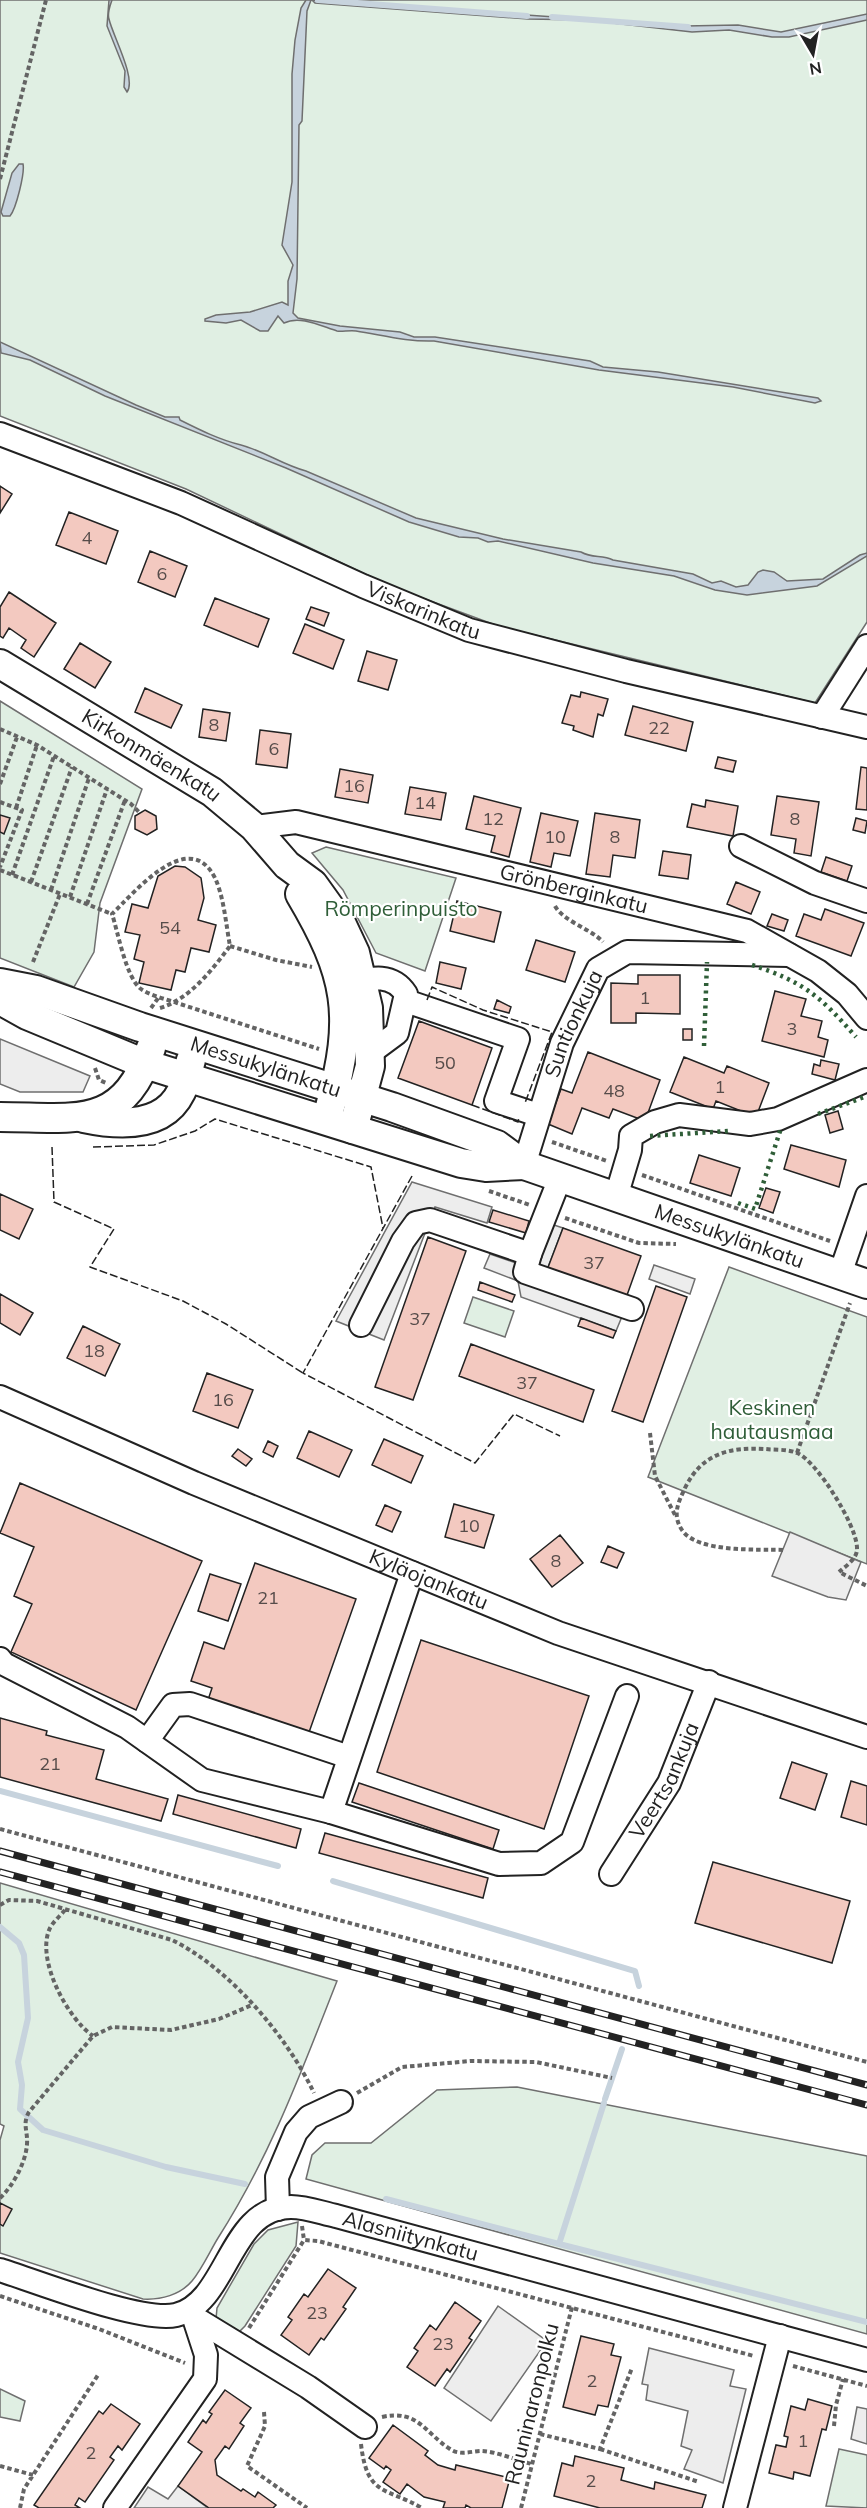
<svg xmlns="http://www.w3.org/2000/svg" width="867" height="2508" viewBox="0 0 867 2508" font-family="Mulish,sans-serif">
	<style>
		.green { fill: #e0efe3; stroke: #6f6f6f; stroke-width: 1.5 }
		.parking { fill: #ededed; stroke: #6f6f6f; stroke-width: 1.5 }
		.water { fill: #c7d3dd; stroke: #6f6f6f; stroke-width: 1.5 }
		.lines { fill: none; stroke-linecap: round; stroke-linejoin: round }
		.stream { stroke: #c7d3dd; stroke-width: 6 }
		.building { fill: #f3c9c0; stroke: #222; stroke-width: 1.5 }
		.minor-casing { stroke: #222; stroke-width: 26 }
		.major-casing { stroke: #222; stroke-width: 32 }
		.path { stroke: #646464; stroke-width: 4; stroke-dasharray: 4.5 3; stroke-linecap: butt }
		.minor { stroke: #fff; stroke-width: 22 }
		.major { stroke: #fff; stroke-width: 28 }
		.rail-casing { stroke: #222; stroke-width: 7 }
		.rail { stroke: #fff; stroke-width: 4.5; stroke-dasharray: 14; stroke-linecap: butt }
		.hedge { stroke: #2f5e38; stroke-width: 4.5; stroke-dasharray: 3 4.5; stroke-linecap: butt }
		.fence { stroke: #222; stroke-width: 1.5; stroke-dasharray: 8 3; stroke-linecap: butt }
		.labels { text-anchor: middle; stroke-width: 4.5; stroke-linejoin: round; paint-order: stroke }
		.number-label { font-size: 18px; fill: #564c4a }
		.street-label { font-size: 21px; fill: #222; stroke: #fff }
		.park-label { font-size: 21px; fill: #2f5e38; stroke: #fff }
	</style>
	<rect width="100%" height="100%" fill="#fff"/>
	<!-- green -->
	<path class="green" d="M0 0H867V622L815 703 498 626 390 586 186 489 0 416Z
		M0 701 142 789 100 903 94 952 74 987 0 958Z
		M326 847 456 878 425 971 376 953 343 890 312 853Z
		M729 1267 867 1317V1564L648 1477Z
		M473 1297 514 1311 505 1337 464 1323Z
		M0 1883 337 1981C302 2070 270 2157 218 2238 210 2251 202 2269 192 2281 180 2295 161 2300 143 2299L0 2253V2140L4 2126 0 2124Z
		M517 2087 867 2156V2334L306 2179 312 2155 325 2143H371L437 2090Z
		M298 2222 296 2246 245 2326 236 2335 216 2319 217 2308 254 2244 268 2230Z
		M0 2389 25 2401 20 2421 0 2417Z
		M839 2449 867 2455V2508L826 2506Z"/>
	<!-- parking -->
	<path class="parking" d="M0 1039 90 1076 83 1092H20L0 1084Z
		M412 1182 492 1207 487 1223 435 1207 384 1340 336 1321Z
		M551 1224 563 1228 547 1270 536 1265Z
		M490 1254 519 1264 623 1314 616 1331 521 1297 518 1281 484 1268Z
		M654 1265 695 1279 690 1294 649 1279Z
		M790 1532 861 1562 846 1600 828 1597 772 1576Z
		M498 2306 547 2341 491 2421 444 2388Z
		M649 2348 734 2370 730 2386 746 2389 723 2483 684 2469 692 2450 681 2446 688 2411 646 2400 648 2385 642 2384Z
		M857 2407 867 2409V2444L851 2439Z
		M178 2486 208 2508H134L148 2487 168 2499Z"/>
	<!-- water -->
	<path class="water" d="M109 0H112C110 6 107 13 109 19 112 34 137 79 127 92L124 87 125 71 107 26Z
		M306 0H311L307 11 302 121 299 125 297 279 293 313 298 318 340 326 400 332 414 337H435L590 361 603 367 658 372 818 398 821 401 815 403 733 387 599 370 434 341C407 342 382 335 356 331 350 330 341 332 337 331 321 326 300 315 284 323L278 316 268 331H260L241 320 226 323 205 321V319L216 315 250 312 282 302 288 305V281L293 265 282 245 292 182V74L295 40 301 8Z
		M312 0 685 26 738 25 781 32 867 14V20L789 37H772L729 30 692 32 586 20 528 19 315 3Z
		M19 164H23C25 173 16 209 10 216H3L1 212 12 173Z
		M0 342 136 405 165 417H179L180 420C200 430 220 440 241 445 264 451 283 465 306 471L416 518 503 539 581 552C593 559 602 554 613 560L693 574 712 583 721 581 736 587 748 585 758 572 763 570 774 572 787 581 823 579 860 555 867 553V556L817 586 747 595 715 590 674 576 593 563 498 541 488 542 478 538 459 537 409 522 286 468 105 396 30 360 1 353Z"/>
	<g class="lines">
		<!-- stream -->
		<path class="stream" d="M318 0 527 16
			M552 17 688 27
			M0 1791 278 1866
			M333 1881 635 1971 639 1986
			M0 1927 19 1943 24 1955 28 2018 18 2062 22 2085 20 2109 43 2130 166 2167 245 2184
			M605 2099 622 2049
			M604 2103 559 2244 867 2322
			M386 2199 559 2244"/>
	</g>
	<!-- building -->
	<path class="building" d="M0 486 12 494 0 513Z
		M69 512 118 531 106 564 56 545Z
		M150 551 187 566 175 597 138 582Z
		M9 592 56 623 34 657 21 648 26 640 9 628 3 638 0 636V607Z
		M215 598 269 619 258 647 204 625Z
		M311 607 329 613 324 626 306 619Z
		M305 624 344 640 333 669 293 653Z
		M80 643 111 662 95 688 64 669Z
		M367 651 397 660 388 690 358 681Z
		M145 688 182 705 171 728 135 712Z
		M581 692 608 699 603 716 598 714 593 737 573 730 574 726 562 723 571 695 580 697Z
		M633 706 693 722 686 751 625 735Z
		M203 709 230 713 226 741 199 737Z
		M260 730 291 734 287 768 256 764Z
		M718 757 736 761 733 772 715 768Z
		M861 767 867 768V810L856 809Z
		M340 769 373 775 368 803 335 797Z
		M410 787 446 793 441 820 405 814Z
		M474 796 521 808 509 857 491 852 495 836 466 829Z
		M777 796 819 802 811 856 794 853 796 839 771 835Z
		M706 800 738 806 733 836 687 827 692 804 705 807Z
		M145 810 156 816 157 829 147 835 135 829V816Z
		M541 813 578 821 570 856 554 853 551 867 530 862Z
		M595 813 640 820 635 858 613 855 610 877 586 874Z
		M0 815 10 818 4 834 0 832Z
		M856 818 867 821 865 833 853 830Z
		M663 851 691 855 688 879 659 875Z
		M826 857 852 866 847 881 821 872Z
		M175 866 185 867 201 878 204 898 198 920 216 925 209 952 191 948 185 972 176 970 171 990 139 983 144 962 134 959 140 935 125 932 132 904 148 908 158 876Z
		M736 882 760 892 751 914 727 904Z
		M457 901 501 912 494 942 450 931Z
		M825 909 864 923 851 956 796 936 804 914 821 920Z
		M772 914 788 920 784 931 767 926Z
		M536 940 575 952 565 982 526 970Z
		M440 962 466 968 461 989 436 983Z
		M638 975H680V1014L636 1013V1023H611V983L638 984Z
		M775 991 806 999 801 1016 822 1021 818 1037 828 1040 824 1057 762 1041Z
		M497 1000 511 1007 509 1013 494 1009Z
		M419 1021 492 1048 472 1105 398 1078Z
		M683 1029H692V1040H683Z
		M588 1052 660 1080 645 1121 613 1109 609 1118 582 1108 572 1134 548 1124 561 1089 572 1093Z
		M684 1057 724 1073 727 1066 769 1083 756 1117 716 1101 713 1109 670 1092Z
		M821 1060 839 1064 835 1080 812 1074 814 1064 820 1066Z
		M838 1111 843 1129 830 1133 825 1115Z
		M791 1145 846 1160 839 1187 784 1169Z
		M699 1155 740 1168 731 1196 690 1183Z
		M766 1188 780 1192 773 1213 759 1208Z
		M0 1194 33 1209 19 1239 0 1230Z
		M493 1210 529 1221 526 1233 489 1222Z
		M563 1228 641 1256 626 1298 547 1270Z
		M428 1237 466 1251 413 1400 375 1387Z
		M480 1282 515 1295 512 1302 478 1290Z
		M656 1286 687 1297 643 1422 612 1411Z
		M0 1294 33 1313 20 1335 0 1323Z
		M581 1318 616 1331 613 1338 578 1326Z
		M83 1326 120 1344 105 1376 67 1358Z
		M471 1344 594 1390 583 1422 459 1376Z
		M207 1373 253 1390 238 1428 193 1411Z
		M309 1431 352 1450 339 1477 297 1458Z
		M384 1439 423 1456 411 1483 372 1465Z
		M268 1441 278 1446 273 1457 263 1452Z
		M238 1449 252 1459 246 1466 232 1456Z
		M20 1483 202 1561 136 1710 11 1652 32 1604 14 1596 34 1547 0 1533Z
		M454 1504 494 1515 484 1548 445 1537Z
		M385 1505 401 1512 392 1532 376 1525Z
		M560 1535 583 1563 552 1587 530 1559Z
		M608 1546 624 1553 617 1568 601 1562Z
		M255 1563 356 1599 307 1738 207 1703 212 1688 191 1681 204 1642 224 1649Z
		M210 1574 241 1584 228 1621 198 1611Z
		M421 1640 589 1696 544 1829 377 1772Z
		M0 1718 47 1731 46 1735 104 1750 96 1779 168 1799 161 1821 0 1777Z
		M792 1762 827 1774 815 1810 780 1798Z
		M851 1781 867 1786V1825L841 1817Z
		M359 1783 499 1830 493 1849 352 1802Z
		M178 1795 301 1829 296 1848 173 1814Z
		M325 1833 488 1878 483 1898 319 1853Z
		M713 1862 850 1901 832 1963 695 1923Z
		M0 2203 12 2209 3 2226 0 2224Z
		M328 2269 356 2288 343 2307 346 2309 324 2340 321 2338 309 2355 281 2335 292 2320 288 2317 304 2294 308 2297Z
		M455 2302 481 2321 469 2338 472 2340 450 2372 447 2369 435 2386 407 2367 418 2351 414 2348 430 2325 436 2330Z
		M581 2336 614 2344 611 2355 621 2357 608 2407 598 2405 595 2415 563 2407Z
		M225 2390 251 2408 240 2423 244 2426 229 2449 225 2446 215 2460 217 2475 241 2491 243 2489 255 2497 258 2492 276 2505 273 2508H209L178 2486 202 2452 188 2442 203 2420 206 2423 212 2414 209 2412Z
		M808 2399 832 2406 826 2430 822 2429 810 2476 794 2472 793 2479 769 2473 776 2445 786 2447 788 2437 784 2436 791 2406 805 2410Z
		M111 2404 140 2424 122 2450 118 2446 110 2457 114 2460 85 2502 79 2498 75 2505 80 2508H39L34 2505 99 2411 103 2414Z
		M393 2425 428 2451 425 2455 438 2465 455 2470 456 2465 510 2478 502 2508H471L466 2505 465 2508H443L445 2502 424 2497 407 2484 400 2494 383 2482 391 2470 386 2466 384 2469 369 2458Z
		M575 2456 624 2468 621 2480 654 2489 655 2482 706 2495 702 2508H600L554 2496 562 2463 573 2466Z"/>
	<g class="lines">
		<defs>
			<g id="minor">
				<path id="s1" d="M0 434 181 503 363 586 469 630 626 671 867 727"/>
				<path d="M822 717 867 646"/>
				<path id="s2" d="M254 827 296 822 747 931 818 971 847 994 867 1018"/>
				<path d="M741 846 815 883 867 901"/>
				<path d="M345 984C368 979 391 971 406 994L397 1033 370 1053"/>
				<path d="M406 1001 518 1039 496 1101 538 1115"/>
				<path id="s3" d="M524 1165 562 1043 598 969 627 952 789 955"/>
				<path d="M616 1197 630 1150 631 1136 655 1122 679 1115 750 1124 778 1119 867 1080"/>
				<path d="M530 1254 525 1272 632 1309"/>
				<path d="M840 1274 867 1196"/>
				<path d="M361 1325 403 1241 416 1223 430 1220 530 1254 560 1178"/>
				<path id="s4" d="M0 1397 194 1483 558 1633 867 1737"/>
				<path d="M412 1573 331 1812 499 1864 541 1863 572 1842 627 1696"/>
				<path d="M0 1659 4 1664 127 1727 202 1780 331 1812"/>
				<path d="M147 1741 173 1705 190 1704 349 1757"/>
				<path id="s5" d="M611 1874 669 1783 709 1682"/>
				<path d="M278 2209 277 2177 296 2132 309 2117 341 2102"/>
				<path id="s6" d="M0 2270C38 2282 142 2323 176 2315 229 2302 228 2207 291 2207 306 2207 322 2213 336 2216L867 2360"/>
				<path d="M195 2318 308 2387 365 2427"/>
				<path d="M115 2508 205 2379 206 2355 191 2309"/>
				<path d="M735 2508 780 2336"/>
			</g>
			<g id="major">
				<path id="s7" d="M0 664 212 792 254 827 287 865 313 884 341 923 355 953 368 1008 370 1066 353 1129"/>
				<path d="M300 894C348 975 355 1015 330 1107"/>
				<path id="s8" d="M0 983 36 990 140 1027 392 1107 497 1145 524 1165 867 1284"/>
				<path d="M0 1000 27 1015 145 1064 461 1163 486 1167 524 1165"/>
				<path d="M0 1117C74 1117 122 1132 151 1048"/>
				<path d="M84 1118C117 1125 163 1129 181 1092 186 1082 188 1070 191 1060"/>
			</g>
		</defs>
		<!-- minor casing -->
		<use href="#minor" class="minor-casing"/>
		<!-- major casing -->
		<use href="#major" class="major-casing"/>
		<!-- path -->
		<path class="path" d="M0 179 46 0
			M0 729 37 745 131 804 140 813
			M0 784 17 737
			M0 802 22 810 0 867
			M16 808 37 745
			M0 870 112 914
			M12 875 54 756
			M31 882 72 767
			M51 890 89 778
			M70 897 107 789
			M87 904 125 800
			M555 906C564 922 590 928 603 942
			M230 946 276 960 312 967
			M33 962 60 894
			M151 1008 159 997
			M160 1008C190 999 212 970 230 946 226 925 224 897 215 878 189 826 134 893 112 914 118 932 126 978 141 989 151 996 166 999 177 1003L319 1049
			M95 1068 99 1080 106 1083
			M552 1142 607 1161
			M642 1175 830 1241
			M489 1191 530 1205
			M565 1218 639 1243 676 1244
			M650 1433 655 1476 676 1517
			M797 1453 850 1303
			M783 1550C758 1549 697 1553 682 1530 672 1515 678 1503 685 1488 702 1453 730 1447 765 1449 775 1450 788 1449 797 1453 817 1461 857 1526 857 1548 858 1558 846 1566 839 1572L867 1586
			M0 1829 867 2062
			M0 1905 9 1900 37 1901 172 1940C229 1968 287 2036 314 2093
			M65 1910C60 1916 53 1922 50 1928 35 1959 68 2019 93 2036
			M357 2093 402 2067 471 2061 536 2062 612 2078
			M0 2198C13 2186 26 2162 27 2144 28 2131 22 2124 29 2112L93 2036 112 2027 171 2030 219 2019 252 2005
			M302 2226 304 2240
			M0 2296 99 2329 185 2363
			M249 2328 304 2240 318 2241 754 2356
			M793 2366 867 2386
			M264 2412 265 2426 247 2466 307 2508
			M382 2417C418 2409 425 2433 450 2449 460 2456 471 2451 482 2451 498 2452 516 2460 532 2464
			M834 2426 836 2405 843 2379
			M540 2434 600 2449 632 2368
			M361 2444C367 2497 386 2487 422 2508
			M600 2449 699 2482
			M0 2466 33 2475
			M20 2508 24 2489 98 2375
			M521 2508 572 2307"/>
		<!-- minor -->
		<use href="#minor" class="minor"/>
		<!-- major -->
		<use href="#major" class="major"/>
		<defs>
			<path id="rail" d="M0 1851 867 2085
				M0 1872 867 2105"/>
		</defs>
		<!-- rail casing -->
		<use href="#rail" class="rail-casing"/>
		<!-- rail -->
		<use href="#rail" class="rail"/>
		<!-- hedge -->
		<path class="hedge" d="M752 965C804 982 820 996 856 1037
			M704 1046 707 962
			M818 1114 867 1096
			M650 1136 728 1131
			M738 1203 755 1209 781 1128"/>
		<!-- fence -->
		<path class="fence" d="M427 1000 432 987 483 1010 552 1032 525 1103
			M472 1105 518 1122 519 1117
			M52 1147 54 1202 114 1229 90 1267 183 1301 226 1324 303 1373
			M93 1147 154 1145 195 1131 215 1119 371 1167 383 1228
			M412 1176 303 1373 475 1463 514 1414 560 1436"/>
	</g>
	<g class="labels">
		<!-- number labels -->
		<g class="number-label">
			<text x="87" y="544">4</text>
			<text x="162" y="580">6</text>
			<text x="214" y="731">8</text>
			<text x="659" y="734">22</text>
			<text x="274" y="755">6</text>
			<text x="354" y="792">16</text>
			<text x="425" y="809">14</text>
			<text x="493" y="825">12</text>
			<text x="795" y="825">8</text>
			<text x="555" y="843">10</text>
			<text x="615" y="843">8</text>
			<text x="170" y="934">54</text>
			<text x="645" y="1004">1</text>
			<text x="792" y="1035">3</text>
			<text x="445" y="1069">50</text>
			<text x="720" y="1093">1</text>
			<text x="614" y="1097">48</text>
			<text x="594" y="1269">37</text>
			<text x="420" y="1325">37</text>
			<text x="94" y="1357">18</text>
			<text x="527" y="1389">37</text>
			<text x="223" y="1406">16</text>
			<text x="469" y="1532">10</text>
			<text x="556" y="1567">8</text>
			<text x="268" y="1604">21</text>
			<text x="50" y="1770">21</text>
			<text x="317" y="2319">23</text>
			<text x="443" y="2350">23</text>
			<text x="592" y="2387">2</text>
			<text x="803" y="2447">1</text>
			<text x="91" y="2459">2</text>
			<text x="591" y="2487">2</text>
		</g>
		<!-- street labels -->
		<g class="street-label">
			<text dy="7" stroke="none"><textPath href="#s1" startOffset="459">Viskarinkatu</textPath></text>
			<text dy="7" stroke="none"><textPath href="#s7" startOffset="177">Kirkonmäenkatu</textPath></text>
			<text dy="7" stroke="none"><textPath href="#s2" startOffset="328">Grönberginkatu</textPath></text>
			<text dy="7" stroke="none"><textPath href="#s3" startOffset="150">Suntionkuja</textPath></text>
			<text dy="7" stroke="none"><textPath href="#s8" startOffset="279">Messukylänkatu</textPath></text>
			<text dy="7" stroke="none"><textPath href="#s8" startOffset="774">Messukylänkatu</textPath></text>
			<text dy="7" stroke="none"><textPath href="#s4" startOffset="466">Kyläojankatu</textPath></text>
			<text dy="7" stroke="none"><textPath href="#s5" startOffset="108">Veertsankuja</textPath></text>
			<text dy="7" stroke="none"><textPath href="#s6" startOffset="471">Alasniitynkatu</textPath></text>
			<text transform="translate(532 2404) rotate(-76)" y="7">Rauninaronpolku</text>
		</g>
		<!-- park labels -->
		<g class="park-label">
			<text x="401" y="916">Römperinpuisto</text>
			<text x="772" y="1415">Keskinen<tspan x="772" dy="24">hautausmaa</tspan></text>
		</g>
	</g>
	<!-- north arrow -->
	<g transform="translate(813 54) rotate(170)" stroke="#ffffff" stroke-width="4.5" paint-order="stroke">
	<path d="M0-4.5L10 22L0 15L-10 22Z" fill="#222222"/>
	<text y="-9" font-size="16" font-weight="bold" text-anchor="middle" fill="#222222">N</text>
	</g>
</svg>
